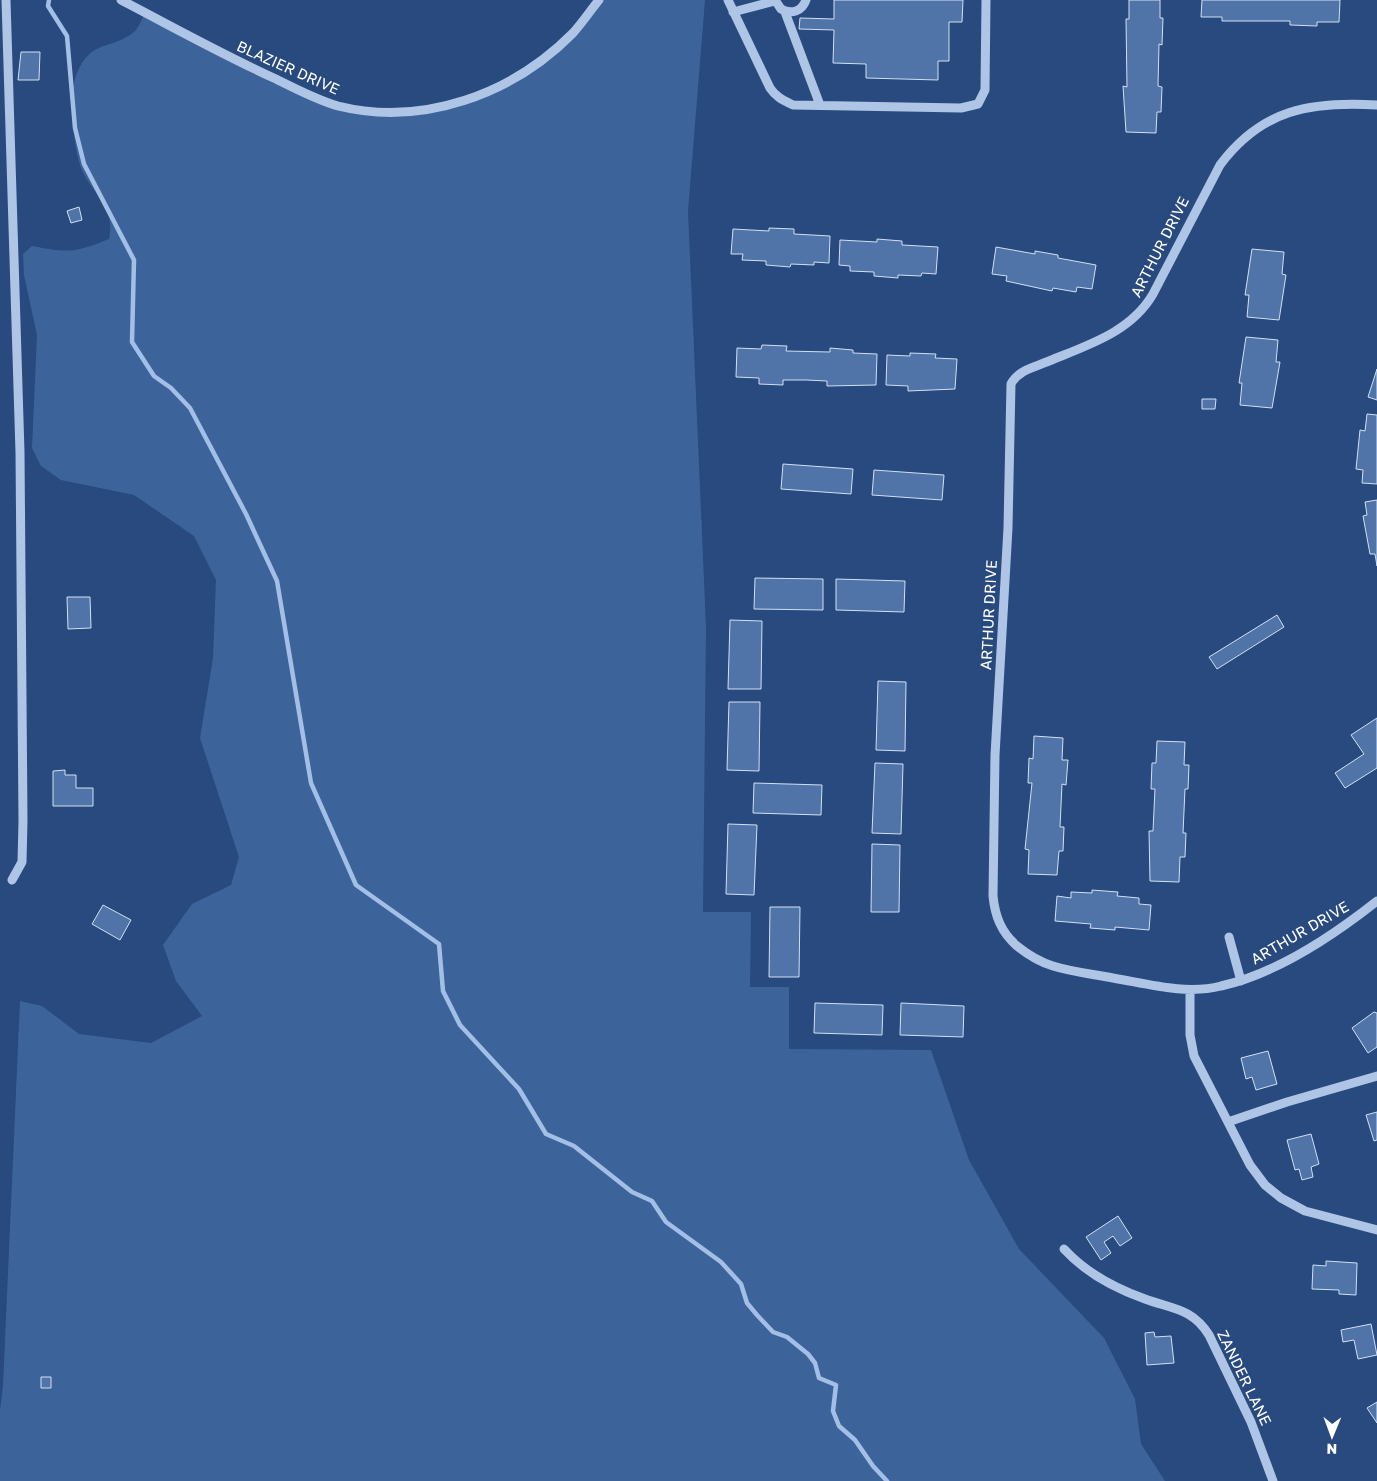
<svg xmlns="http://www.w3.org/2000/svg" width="1377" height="1481" viewBox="0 0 1377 1481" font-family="'Golos Text',sans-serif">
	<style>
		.green { fill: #3c649b }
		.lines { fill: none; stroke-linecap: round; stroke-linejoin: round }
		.stream { stroke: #a3bfe5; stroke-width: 4.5 }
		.building { fill: #5074a7; stroke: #d1e0f4 }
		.minor { stroke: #aec5e5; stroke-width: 9 }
		.labels { text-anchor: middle; stroke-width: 4.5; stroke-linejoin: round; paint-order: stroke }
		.street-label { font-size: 15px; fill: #fff; stroke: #284a7e }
	</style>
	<rect width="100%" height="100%" fill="#284a7e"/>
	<!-- green -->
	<path class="green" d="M599 0H705L688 211 706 627 703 912H751L750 987H789V1049L931 1050 969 1160 1019 1249 1104 1338 1135 1399 1141 1444 1165 1481H0V1410L3 1386 20 1001 42 1006 79 1034 151 1043 202 1016 176 981 163 945 192 904 231 885 239 857 200 738 213 658 216 580 194 536 134 495 61 480 41 466 32 448 37 335 24 275 23 254 32 246C69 253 75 253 109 239 116 207 93 195 82 170 73 148 68 95 77 73 91 39 112 50 134 32 139 28 142 18 145 13L339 106 410 112 496 87 573 32Z"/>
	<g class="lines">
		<!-- stream -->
		<path class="stream" d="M49 0 48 6 67 36 75 128 84 164 134 260 132 342 154 376 171 388 190 408 246 514 277 581 311 783 356 885 439 944 443 991 460 1025 519 1089 546 1134 574 1146 632 1192 652 1201 666 1222 721 1262 741 1284 747 1303 757 1315 773 1332 787 1337 808 1354 815 1363 819 1378 836 1385 833 1411 839 1426 855 1440 873 1466 887 1481"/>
	</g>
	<!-- building -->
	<path class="building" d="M834 0H963L962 22H949V61H938V80L866 78V64L833 63 834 30 799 29 800 18 834 19Z
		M1129 0H1160V18H1163L1162 45 1159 44 1158 86 1162 87 1161 112H1157L1156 133 1126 132 1123 86 1127 87 1126 19H1129Z
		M1202 0H1340L1339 22H1317V26L1290 25V21H1222V17H1201Z
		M21 52H40L39 80H18Z
		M79 207 82 220 71 223 67 211Z
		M769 228 794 229V234L830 236 829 263 814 262V265L791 264 790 267 766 265V261L742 260 743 254H731L733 229 769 231Z
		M877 239 902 241V245L938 247 936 274 922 273 921 276 898 275V278L874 276V272L850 271V266L839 265 840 240 877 242Z
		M996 247 1035 254V251L1058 255V258L1096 265 1092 289 1077 287 1076 292 1053 288 1052 291 1006 281 1007 276 992 274Z
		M1252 249 1284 252 1282 274 1286 275 1279 320 1247 317 1249 295H1245Z
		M1246 337 1278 340 1276 362H1280L1272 408 1240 405 1242 383H1239Z
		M762 345 787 346 786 351 830 352V348L853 350V353L877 354 876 385 827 386V381L806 380H783V385L759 384V378L736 377 737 348 761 349Z
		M910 353 936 354 935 358 957 359 955 389 908 391V386L886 385 887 355 910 356Z
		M1377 369V400L1368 397Z
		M1202 399H1216L1215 409H1202Z
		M1367 414 1377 415V484L1362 483 1363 470 1356 469 1360 430 1365 431Z
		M783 464 853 469 851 494 781 489Z
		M874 470 944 475 942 500 872 495Z
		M1377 500V566L1375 554H1370L1363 516 1367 515 1365 502Z
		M755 578 823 579V610L754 609Z
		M836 579 905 581 904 612 836 610Z
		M67 597H90L91 628 68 629Z
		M1277 615 1284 627 1217 669 1209 657Z
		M730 620 762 621 761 689H728Z
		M878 681 906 682 905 751 876 750Z
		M729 702H760L759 771 727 770Z
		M1377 718V768L1345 788 1335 773 1364 754 1351 735Z
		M1034 736 1063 738 1062 760H1068L1066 785 1062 784 1060 827H1064L1063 851H1059L1057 875 1028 874 1029 850 1025 849 1032 783H1028L1029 758 1033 759Z
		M1157 741 1185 742 1184 765H1189L1188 789H1185L1183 833H1186L1185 857H1180L1179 882 1150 881 1149 831H1153L1155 789H1151L1152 763H1156Z
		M875 763 903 764 901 834 872 833Z
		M65 770V775H76V788H93V806H53V771Z
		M754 783 822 785 821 815 753 813Z
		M728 824 757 825 754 895 726 894Z
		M872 844 900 845 899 912H871Z
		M1092 890 1118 892 1117 896 1139 898V904L1151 905 1149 930 1115 927V930L1090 928 1091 924 1055 921 1057 896 1071 898V892L1092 893Z
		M103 905 131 920 120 940 92 924Z
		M770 907H800L799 977H769Z
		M815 1003 883 1005 882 1035 814 1033Z
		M901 1003 964 1006 963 1037 900 1035Z
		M1374 1012 1377 1013V1047L1368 1053 1352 1028Z
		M1268 1051 1277 1084 1256 1090 1252 1077 1246 1079 1241 1058Z
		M1377 1112V1140L1374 1141 1366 1115Z
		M1311 1134 1319 1164 1311 1167 1313 1177 1302 1180 1299 1169 1295 1170 1287 1140Z
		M1118 1216 1132 1238 1120 1246 1113 1236 1104 1242 1111 1253 1101 1260 1086 1237Z
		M1326 1261 1357 1263 1356 1295 1339 1294V1290L1312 1289 1313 1265 1326 1266Z
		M1371 1324 1377 1355 1358 1359 1354 1340 1343 1342 1341 1330Z
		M1154 1332 1155 1337 1171 1336 1174 1363 1147 1365 1145 1333Z
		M41 1377H51V1388H41Z
		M1377 1402V1423L1367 1408Z"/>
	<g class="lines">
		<!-- minor -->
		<path class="minor" d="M6 0 20 452 23 821 22 862 12 880
			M121 0C173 27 223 55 276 79 296 89 317 100 338 106 423 127 513 94 573 33 582 23 590 11 599 0
			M728 0 770 88C776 97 783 100 793 105L961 108 978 104 985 90 986 0
			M775 0 781 9C792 15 802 11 806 0
			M733 12 775 1
			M785 12 820 105
			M1377 105C1311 101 1262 109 1220 165L1153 294C1131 332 1088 345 1049 361 1035 367 1018 370 1011 384L1008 528 995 755 993 896C995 916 1001 932 1017 946 1027 954 1040 962 1053 966 1072 972 1093 974 1113 978 1148 984 1186 995 1221 986 1275 974 1334 935 1377 901
			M1229 937 1241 981
			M1190 990V1035L1194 1056 1250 1165 1265 1185 1281 1198 1305 1211 1377 1230
			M1228 1122 1287 1102 1377 1076
			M1064 1249C1086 1273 1114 1288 1145 1299 1172 1309 1192 1308 1209 1335L1251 1422 1273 1481"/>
	</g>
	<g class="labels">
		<!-- street labels -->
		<g class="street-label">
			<text transform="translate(288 68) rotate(24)" y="5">BLAZIER DRIVE</text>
			<text transform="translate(1160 247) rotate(-63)" y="5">ARTHUR DRIVE</text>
			<text transform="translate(989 615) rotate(-87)" y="5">ARTHUR DRIVE</text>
			<text transform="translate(1300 933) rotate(-30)" y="5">ARTHUR DRIVE</text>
			<text transform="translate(1244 1378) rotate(64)" y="5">ZANDER LANE</text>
		</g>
	</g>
	<!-- north arrow -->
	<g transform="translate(1332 1436) rotate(181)" stroke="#284a7e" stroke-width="4" paint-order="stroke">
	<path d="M0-4L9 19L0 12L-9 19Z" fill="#ffffff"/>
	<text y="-8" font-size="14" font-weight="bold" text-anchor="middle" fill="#ffffff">N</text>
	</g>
</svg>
